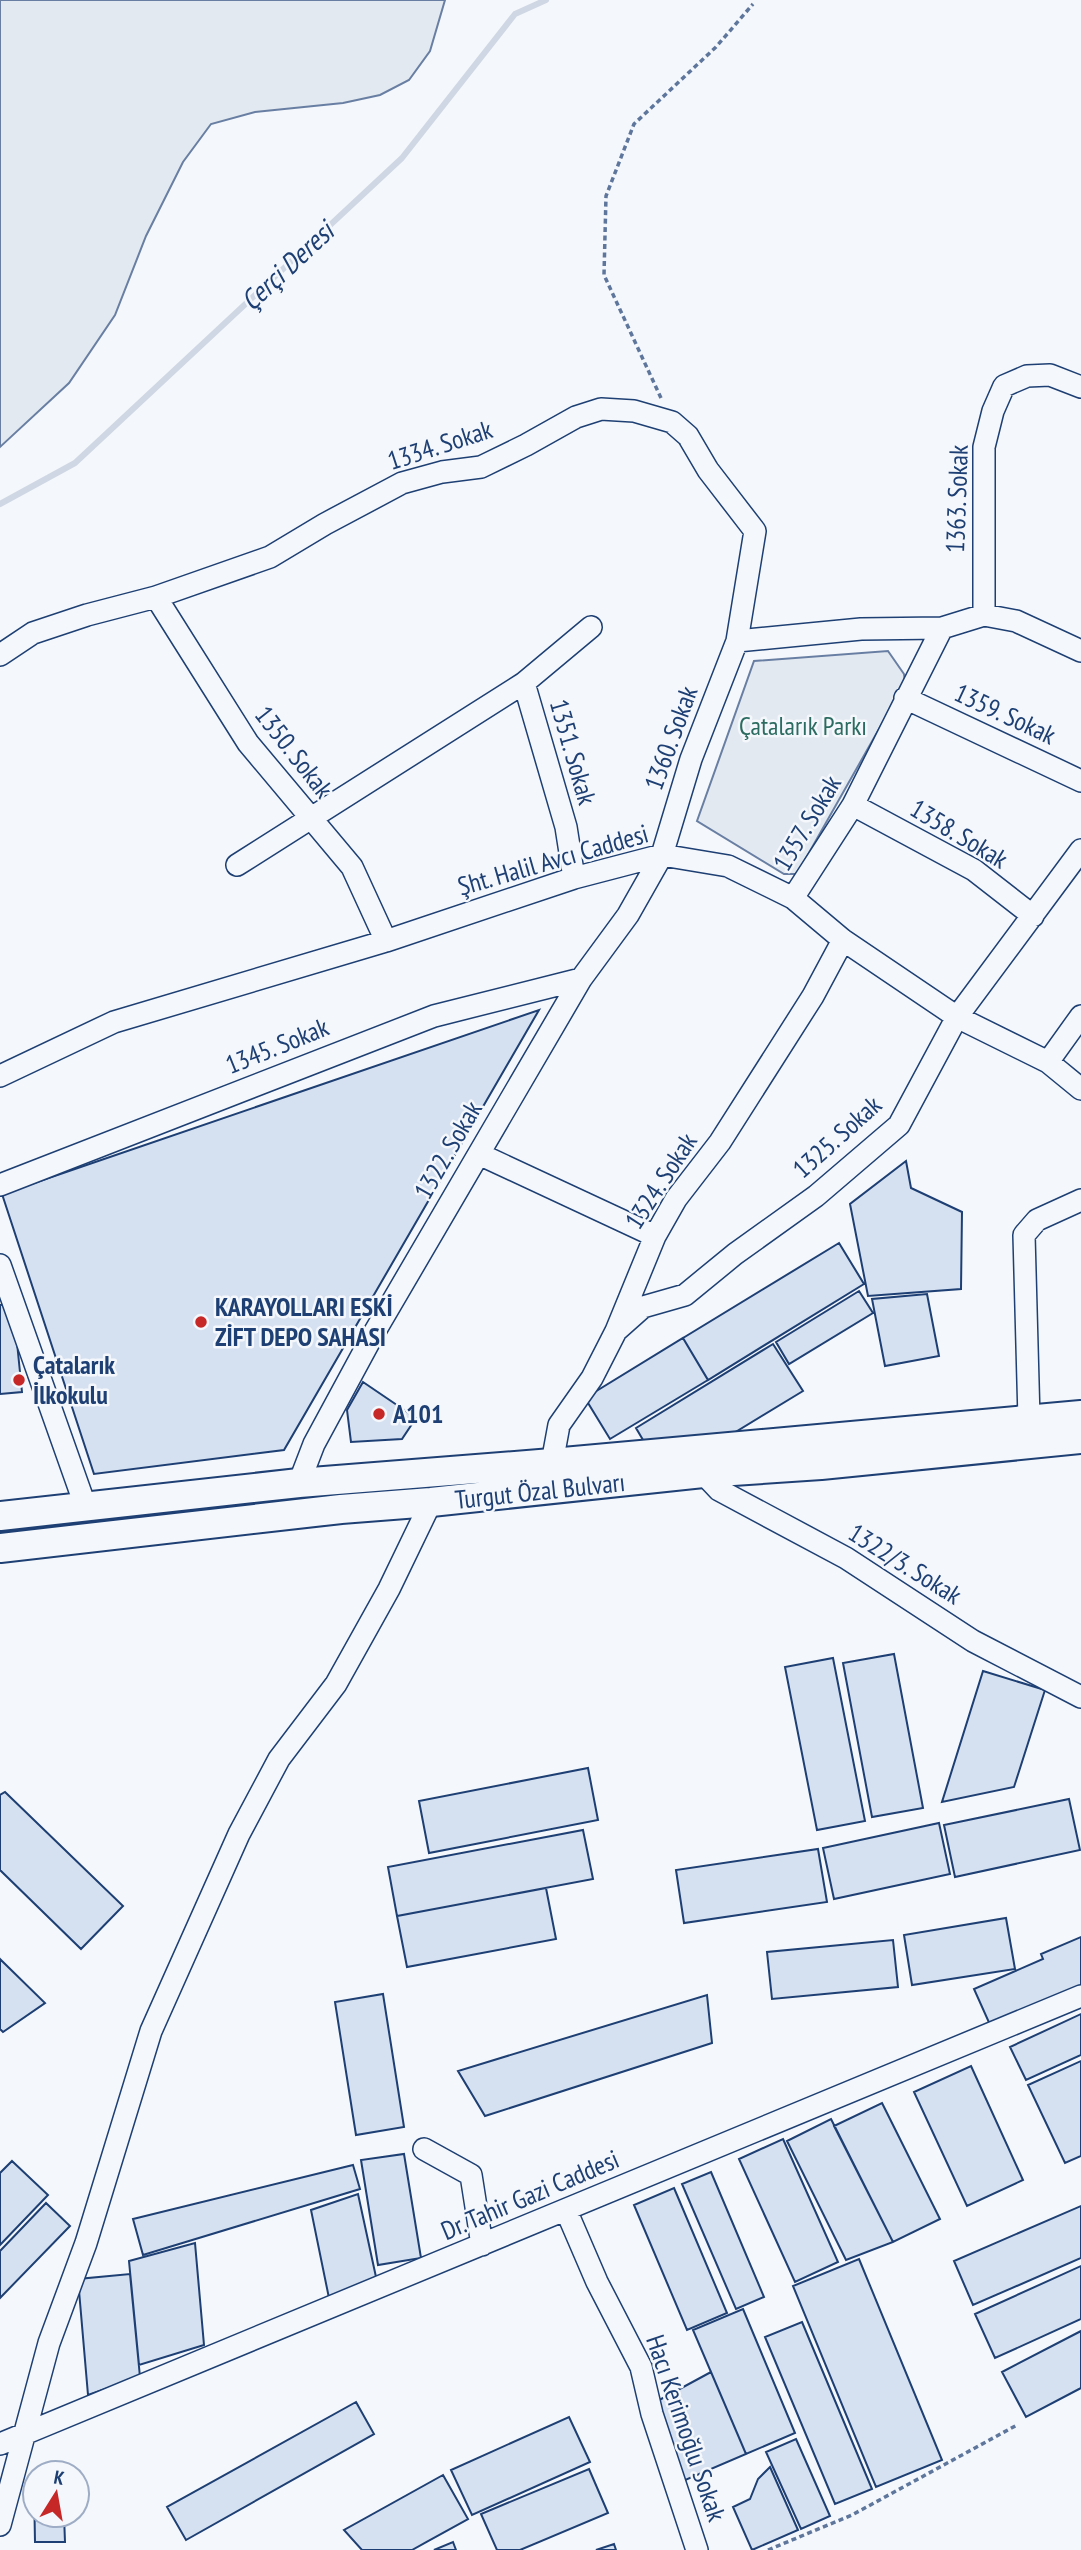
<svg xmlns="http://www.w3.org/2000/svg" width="1081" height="2550" viewBox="0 0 1081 2550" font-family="'PT Sans Narrow',sans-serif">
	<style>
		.green { fill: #e3e9f0; stroke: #687fa3; stroke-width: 2 }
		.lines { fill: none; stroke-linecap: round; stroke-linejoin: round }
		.stream { stroke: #cfd7e4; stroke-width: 6 }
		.building { fill: #d5e0f0; stroke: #1d3f73; stroke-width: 2 }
		.minor-casing { stroke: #1d3f73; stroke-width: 24 }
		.major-casing { stroke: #1d3f73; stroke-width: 32 }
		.path { stroke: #5e769c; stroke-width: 3.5; stroke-dasharray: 5 3.5; stroke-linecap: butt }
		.minor { stroke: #f4f7fb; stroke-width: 21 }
		.major { stroke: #f4f7fb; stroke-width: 28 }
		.poi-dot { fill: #c62828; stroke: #f4f7fb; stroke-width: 2.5 }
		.labels { text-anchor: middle; stroke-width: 5; stroke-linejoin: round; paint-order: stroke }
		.street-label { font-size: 26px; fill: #1d3f73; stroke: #f4f7fb }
		.park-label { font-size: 26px; fill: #2c6c60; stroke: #f4f7fb }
		.poi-label { font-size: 26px; font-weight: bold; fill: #1d3f73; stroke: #f4f7fb; text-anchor: start }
		.water-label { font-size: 28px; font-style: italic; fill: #1d3f73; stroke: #f4f7fb }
	</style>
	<rect width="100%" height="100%" fill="#f4f7fb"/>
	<!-- green -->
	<path class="green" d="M0 0H445L430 51 409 80 380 95 343 103 255 112 211 124 183 162 146 236 115 315 69 383 0 447Z
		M888 651 904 674 905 683 797 874H784L697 821 754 661Z"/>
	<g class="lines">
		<!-- stream -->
		<path class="stream" d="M0 504 75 463 402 158 515 14 546 0"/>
	</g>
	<!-- building -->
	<path class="building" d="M539 1010 284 1450 94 1474 2 1194Z
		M906 1161 911 1188 962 1212 961 1289 868 1296 850 1204Z
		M839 1243 864 1284 708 1380 683 1338Z
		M859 1291 873 1313 789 1364 776 1342Z
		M927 1294 939 1356 885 1366 872 1299Z
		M13 1303 22 1392 0 1394V1305Z
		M683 1338 708 1380 610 1439 585 1398Z
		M773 1344 803 1391 724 1439 646 1445 636 1428Z
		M363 1382 416 1418 402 1439 351 1442 347 1410Z
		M894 1654 923 1808 872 1817 843 1663Z
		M833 1658 865 1821 817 1830 785 1667Z
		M983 1671 1045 1690 1014 1787 942 1802Z
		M588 1768 598 1820 429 1853 419 1801Z
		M5 1792 123 1906 81 1949 0 1870V1795Z
		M1069 1799 1080 1850 955 1877 944 1825Z
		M939 1823 950 1874 834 1899 823 1848Z
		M583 1830 593 1879 397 1916 388 1867Z
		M818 1849 827 1902 684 1923 676 1870Z
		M546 1888 556 1939 407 1967 397 1916Z
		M1006 1918 1015 1969 912 1985 904 1935Z
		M1081 1937V1989L991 2027 974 1989 1043 1959 1041 1954Z
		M893 1940 898 1987 772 1999 767 1952Z
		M0 1959 45 2003 3 2032 0 2029Z
		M383 1994 404 2127 356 2135 335 2002Z
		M707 1995 712 2043 485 2116 458 2071Z
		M1081 2014V2055L1026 2080 1010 2047Z
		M1081 2061V2156L1065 2163 1028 2085Z
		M971 2066 1023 2180 967 2206 914 2092Z
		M882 2103 940 2219 893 2242 834 2126Z
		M831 2119 893 2242 846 2260 787 2141Z
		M783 2139 838 2262 795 2282 739 2159Z
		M404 2154 421 2258 378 2265 361 2160Z
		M12 2161 48 2195 0 2245V2173Z
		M353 2165 360 2189 143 2255 133 2219Z
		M711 2172 764 2297 736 2309 682 2184Z
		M674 2188 727 2313 687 2330 634 2205Z
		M358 2194 376 2277 329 2298 311 2210Z
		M46 2203 70 2226 0 2298V2251Z
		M1081 2206V2258L973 2305 954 2261Z
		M195 2243 204 2345 139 2365 129 2261Z
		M859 2259 942 2460 876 2487 793 2286Z
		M1081 2266V2319L995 2358 975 2314Z
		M130 2274 140 2377 88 2395 78 2279Z
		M743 2309 795 2433 746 2454 693 2330Z
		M802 2322 872 2489 835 2504 765 2337Z
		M1081 2331V2388L1026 2417 1002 2372Z
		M711 2372 746 2454 683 2481 650 2405Z
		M356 2402 374 2434 186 2540 167 2507Z
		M569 2417 590 2462 472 2515 451 2470Z
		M796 2439 830 2516 801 2529 766 2452Z
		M770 2467 798 2530 752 2550 733 2507 750 2499 758 2479Z
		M589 2469 608 2513 520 2550H497L481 2514Z
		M443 2475 468 2519 412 2550H362L344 2530Z
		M34 2486 35 2515H64L65 2542H35Z
		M453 2542 456 2550H434Z
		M614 2544 616 2550H596Z"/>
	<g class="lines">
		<defs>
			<path id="minor" d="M156 597 248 743 352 867 386 941
				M984 615V447L993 411 1004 386 1027 376 1050 375 1081 387
				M737 641 861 629 942 628
				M0 655 33 633 87 615 156 597 270 557 325 524 402 483 442 472 481 467 526 445 576 417 601 409 634 411 672 422 688 436 708 470 755 531 737 641 691 759 662 855 628 915 581 979 374 1333 314 1444 299 1483
				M524 683 566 827 574 878
				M905 698 1081 781
				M853 805 974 870 1033 916
				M237 865 524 683 591 627
				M793 898 853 805 942 628 984 615 1016 621 1081 651
				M1048 1062 1081 1016
				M0 1076 114 1022 386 941 574 878 662 855 728 866 793 898 843 940 957 1017 1048 1062 1081 1089
				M479 1154 655 1236
				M0 1185 434 1016 581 979
				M0 1265 85 1505
				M616 1331 643 1307 685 1295 735 1254 816 1196 899 1125 957 1017 1081 850
				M1029 1419 1024 1235 1037 1220 1081 1200
				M552 1463 559 1425 592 1378 616 1331 655 1236 676 1199 720 1142 813 996 843 940
				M703 1473 719 1490 846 1558 973 1641 1081 1697
				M424 2149 471 2175 482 2245
				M566 2210 597 2282 641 2367 652 2414 697 2550
				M0 2444 1081 1996
				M0 2525 49 2343 86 2243 151 2031 239 1834 279 1759 336 1684 389 1589 431 1502"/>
			<path id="major" d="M0 1516 299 1483 552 1463 1081 1415
				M0 1548 341 1509 431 1502 703 1473 821 1465 1081 1439"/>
		</defs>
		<!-- minor casing -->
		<use href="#minor" class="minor-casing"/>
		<!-- major casing -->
		<use href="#major" class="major-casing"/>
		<!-- path -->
		<path class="path" d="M661 398 604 275 606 196 634 124 716 47 753 4
			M768 2550 852 2515 1017 2425"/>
		<!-- minor -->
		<use href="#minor" class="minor"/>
		<!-- major -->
		<use href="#major" class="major"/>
	</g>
	<!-- markers -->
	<g class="poi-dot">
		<circle cx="201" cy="1322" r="7"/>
		<circle cx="19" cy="1380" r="7"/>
		<circle cx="379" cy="1414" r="7"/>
	</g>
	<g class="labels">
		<!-- street labels -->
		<g class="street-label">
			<text transform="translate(440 445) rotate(-18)" y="9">1334. Sokak</text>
			<text transform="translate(957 499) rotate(-88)" y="9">1363. Sokak</text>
			<text transform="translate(1005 714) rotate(25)" y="9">1359. Sokak</text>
			<text transform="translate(671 738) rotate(-70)" y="9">1360. Sokak</text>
			<text transform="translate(294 752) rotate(52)" y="9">1350. Sokak</text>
			<text transform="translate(573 752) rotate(74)" y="9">1351. Sokak</text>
			<text transform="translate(807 823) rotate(-59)" y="9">1357. Sokak</text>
			<text transform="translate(959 834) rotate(31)" y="9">1358. Sokak</text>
			<text transform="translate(553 860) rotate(-16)" y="9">Şht. Halil Avcı Caddesi</text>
			<text transform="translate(277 1046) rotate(-22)" y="9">1345. Sokak</text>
			<text transform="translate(837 1137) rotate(-42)" y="9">1325. Sokak</text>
			<text transform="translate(448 1150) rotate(-60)" y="9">1322. Sokak</text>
			<text transform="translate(661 1181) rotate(-57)" y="9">1324. Sokak</text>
			<text transform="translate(540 1491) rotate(-6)" y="9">Turgut Özal Bulvarı</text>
			<text transform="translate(905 1564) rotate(32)" y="9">1322/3. Sokak</text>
			<text transform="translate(530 2195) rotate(-23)" y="9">Dr. Tahir Gazi Caddesi</text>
			<text transform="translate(686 2428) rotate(71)" y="9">Hacı Kerimoğlu Sokak</text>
		</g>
		<!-- park labels -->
		<g class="park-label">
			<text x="803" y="735">Çatalarık Parkı</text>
		</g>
		<!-- poi labels -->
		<g class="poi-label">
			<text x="215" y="1316">KARAYOLLARI ESKİ<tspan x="215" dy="30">ZİFT DEPO SAHASI</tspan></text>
			<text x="33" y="1374">Çatalarık<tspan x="33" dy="30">İlkokulu</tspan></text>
			<text x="393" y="1423">A101</text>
		</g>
		<!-- water labels -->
		<g class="water-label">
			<text transform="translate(287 266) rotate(-43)" y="10">Çerçi Deresi</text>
		</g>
	</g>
	<!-- north arrow -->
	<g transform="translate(56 2494) rotate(11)"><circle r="33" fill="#f4f7fb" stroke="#9eadc5" stroke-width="2"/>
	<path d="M0-5L12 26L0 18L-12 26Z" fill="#c62828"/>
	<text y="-10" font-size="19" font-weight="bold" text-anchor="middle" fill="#1d3f73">K</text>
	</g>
</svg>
